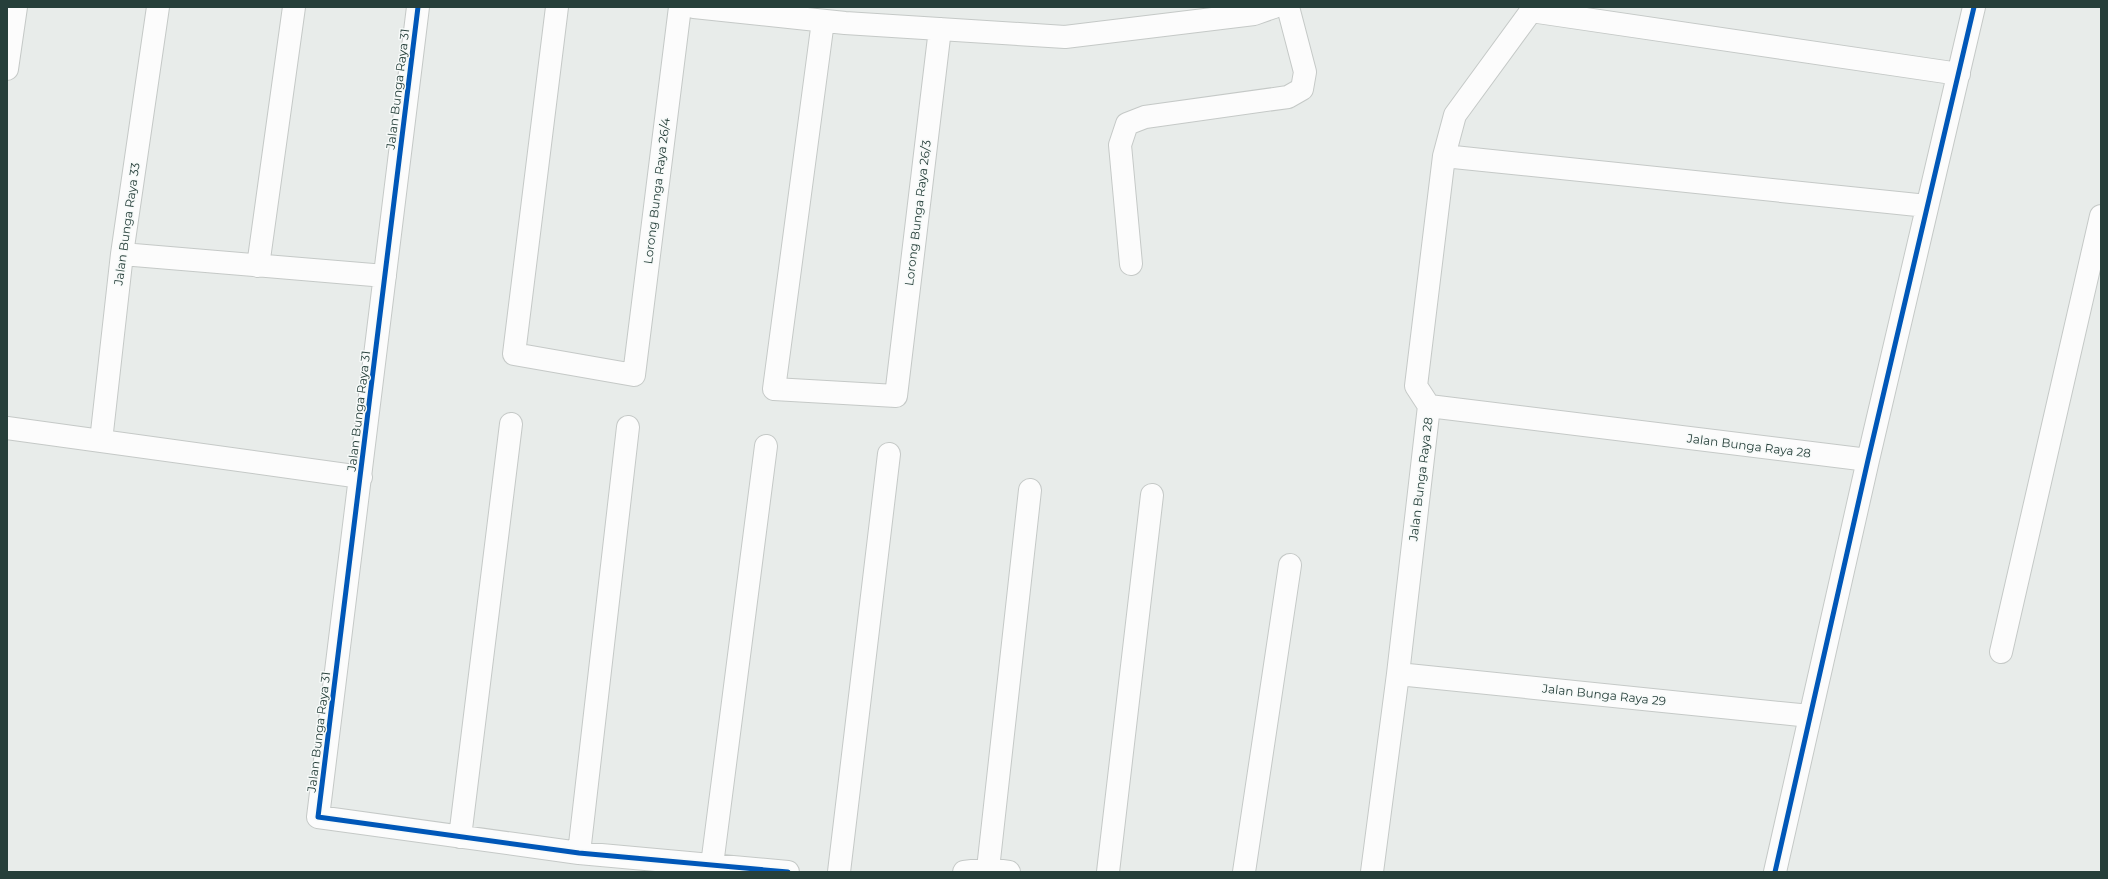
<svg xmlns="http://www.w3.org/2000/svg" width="2108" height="879" viewBox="0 0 2108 879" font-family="Montserrat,sans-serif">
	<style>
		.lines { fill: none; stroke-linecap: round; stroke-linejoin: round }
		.minor-casing { stroke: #c5c9c7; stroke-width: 24 }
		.minor { stroke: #fcfcfc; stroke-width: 22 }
		.cycleway-casing { stroke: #f7faf9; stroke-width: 8 }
		.cycleway { stroke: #0057b8; stroke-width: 5 }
		.labels { text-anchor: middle; stroke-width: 3; stroke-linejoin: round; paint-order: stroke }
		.street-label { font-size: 12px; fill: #263f3a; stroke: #f7faf9 }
	</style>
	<rect width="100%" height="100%" fill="#e8ecea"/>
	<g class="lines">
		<defs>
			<path id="minor" d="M418 7 318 817 579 853 788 872
				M557 7 514 354 634 375 680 7
				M694 7 845 23 1065 37 1254 14 1274 7
				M1531 11 1959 74
				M823 21 774 389 896 396 940 29
				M7 69 16 7
				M1444 156 1927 206
				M122 254 385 276
				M1131 264 1120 145 1127 124 1145 117 1288 97 1302 89 1305 72 1288 7
				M258 266 294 7
				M1429 406 1868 460
				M1429 406 1416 386 1444 156 1455 115 1534 7
				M7 428 361 477
				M101 441 122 254 158 7
				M2001 652 2101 216
				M1398 674 1810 716
				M460 837 511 424
				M579 853 628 427
				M712 865 766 446
				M988 869 1030 490
				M839 872 889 454
				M964 872 988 869 1009 872
				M1108 872 1152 495
				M1244 872 1290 565
				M1372 872 1398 674 1429 406
				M1775 872 1868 460 1974 7"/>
		</defs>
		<!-- minor casing -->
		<use href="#minor" class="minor-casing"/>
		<!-- minor -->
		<use href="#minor" class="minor"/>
		<defs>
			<path id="cycleway" d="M418 7 318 817 579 853 788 872
				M1775 872 1868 460 1974 7"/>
		</defs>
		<!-- cycleway casing -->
		<use href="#cycleway" class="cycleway-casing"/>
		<!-- cycleway -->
		<use href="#cycleway" class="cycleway"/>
	</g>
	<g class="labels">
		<!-- street labels -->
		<g class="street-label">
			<text transform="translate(398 89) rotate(-83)" y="4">Jalan Bunga Raya 31</text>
			<text transform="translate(657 191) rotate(-83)" y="4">Lorong Bunga Raya 26/4</text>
			<text transform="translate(918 213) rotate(-83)" y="4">Lorong Bunga Raya 26/3</text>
			<text transform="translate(127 224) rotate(-82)" y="4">Jalan Bunga Raya 33</text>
			<text transform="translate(359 411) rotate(-83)" y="4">Jalan Bunga Raya 31</text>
			<text transform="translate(1749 446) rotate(7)" y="4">Jalan Bunga Raya 28</text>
			<text transform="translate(1421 479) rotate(-83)" y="4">Jalan Bunga Raya 28</text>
			<text transform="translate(1604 695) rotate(6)" y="4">Jalan Bunga Raya 29</text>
			<text transform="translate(319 732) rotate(-83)" y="4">Jalan Bunga Raya 31</text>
		</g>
	</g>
	<!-- border -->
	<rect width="2108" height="879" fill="none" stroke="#263f3a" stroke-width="16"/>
</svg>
